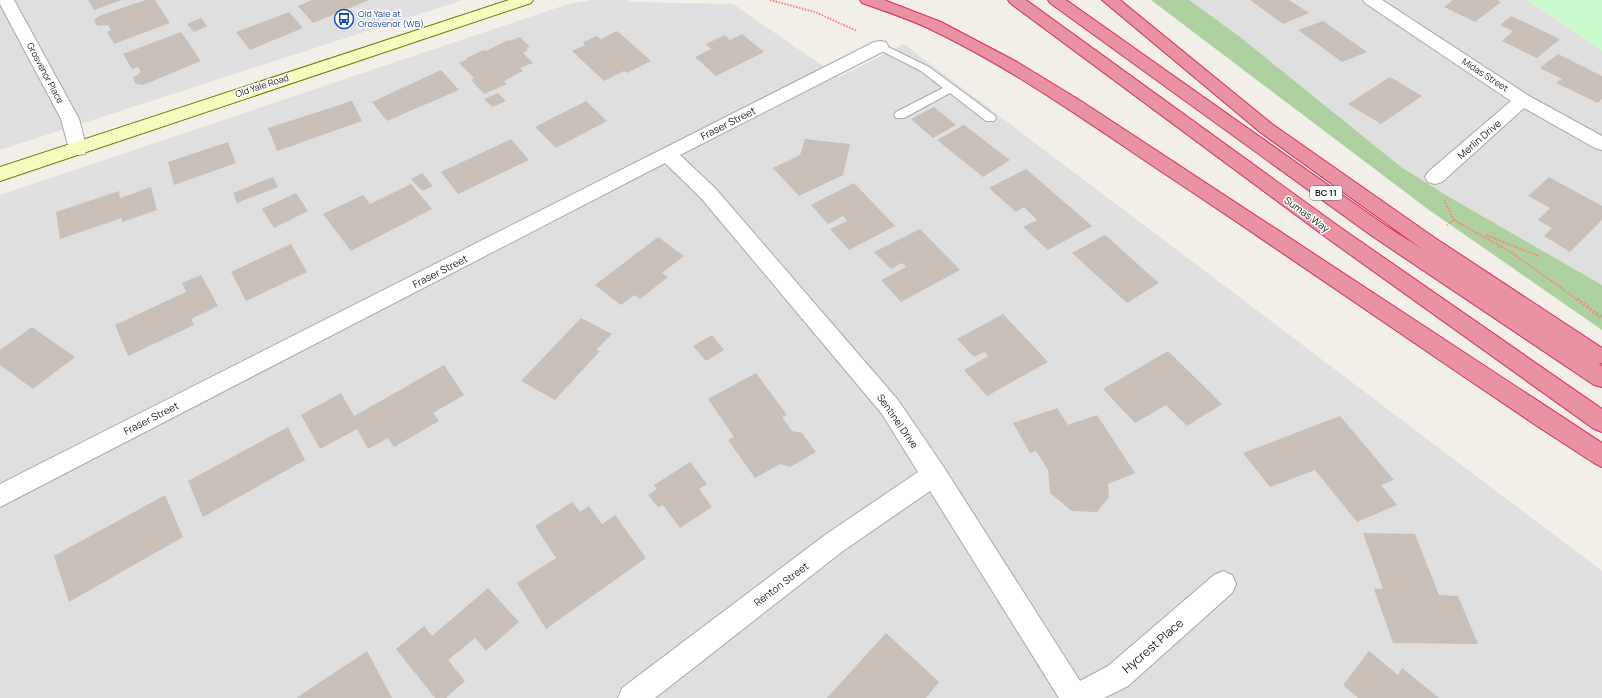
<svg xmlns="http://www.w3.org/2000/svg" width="1602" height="698" viewBox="0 0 1602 698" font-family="Manrope,sans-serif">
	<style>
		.residential { fill: #e0dfdf }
		.forest { fill: #add19e }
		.park { fill: #c8facc }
		.building { fill: #c7bfb8 }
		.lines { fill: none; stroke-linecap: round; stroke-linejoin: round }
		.service-casing { stroke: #a9a9a9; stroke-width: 2 }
		.minor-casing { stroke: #a9a9a9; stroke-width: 2 }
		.secondary-casing { stroke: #707d05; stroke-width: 2 }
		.motorway-casing { stroke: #dc2a67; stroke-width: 2 }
		.path-far1 { stroke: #fa8072; stroke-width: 2; stroke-dasharray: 1.5 1.5; stroke-linecap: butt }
		.path { stroke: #fa8072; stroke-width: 3; stroke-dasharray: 2 2; stroke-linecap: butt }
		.service { fill: #fff; fill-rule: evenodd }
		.minor { fill: #fff; fill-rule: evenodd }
		.secondary { fill: #f7fabf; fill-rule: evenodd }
		.motorway { fill: #e892a2; fill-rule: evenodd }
		.labels { text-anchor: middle; stroke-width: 3; stroke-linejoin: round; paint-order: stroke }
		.far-transit-label { font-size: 9px; fill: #164399; stroke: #fff; text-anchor: start }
		.far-street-label { font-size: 9px; fill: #222; stroke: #fff }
		.shield { fill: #fff; stroke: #646464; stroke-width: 1 }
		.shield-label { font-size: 9px; font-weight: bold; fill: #222 }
		.street-label { font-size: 10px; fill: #222; stroke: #fff }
		.near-street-label { font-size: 12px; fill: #222; stroke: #fff }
	</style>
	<rect width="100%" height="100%" fill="#f2efe9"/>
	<!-- residential -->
	<path class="residential" d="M0 0H463L0 150Z
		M591 0H628L631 2 733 4 839 77 904 44 1602 571V698H0V195L568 4Z
		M1181 0H1528L1602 51V285L1451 198 1401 167Z"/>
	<!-- forest -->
	<path class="forest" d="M1151 0H1189L1240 37 1401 167 1451 198 1602 285V330L1429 210Z"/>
	<!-- park -->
	<path class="park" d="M1528 0H1602V51Z"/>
	<!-- building -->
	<path class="building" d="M88 0H121L94 10Z
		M145 0H155L170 23 114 44 107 32 111 30 108 25 97 26 94 20 99 16Z
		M312 0H369L313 23 298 6Z
		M1250 0H1289L1309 13 1283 24Z
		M1453 0H1497L1501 2 1475 22 1444 7Z
		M289 12 303 28 250 50 236 32Z
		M1511 16 1560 39 1537 58 1502 41 1513 31 1500 25Z
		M201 18 207 26 194 32 187 24Z
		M1323 21 1367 52 1342 62 1298 30Z
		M617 31 651 61 627 73 624 71 604 81 572 51 585 45 583 42 597 36 601 39Z
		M181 32 201 61 143 85 136 84 133 78 141 72 138 67 132 69 123 54Z
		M742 34 764 52 716 76 695 57 711 49 706 44 725 35 730 40Z
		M520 37 530 47 526 48 528 50 523 53 533 63 520 68 523 71 504 81 507 84 484 94 471 80 474 78 459 63 468 59 466 58 484 50 486 51 508 40 509 41Z
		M1558 54 1602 76V99L1598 103 1556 83 1562 79 1540 68Z
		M441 70 459 90 387 121 372 102Z
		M1390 77 1422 96 1381 124 1348 104Z
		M498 93 506 101 492 107 484 99Z
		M352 101 362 121 277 151 268 128Z
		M586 101 607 121 556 148 535 127Z
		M934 107 956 125 933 138 911 119Z
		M964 125 1010 160 983 177 937 140Z
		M511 139 529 160 458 194 441 172Z
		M805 139 850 144 843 175 799 196 773 168 800 155Z
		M228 142 236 163 174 185 168 162Z
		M1026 169 1092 226 1048 250 1023 227 1037 220 1024 207 1016 212 989 188Z
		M422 173 433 186 422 191 411 179Z
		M273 177 278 187 237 203 233 193Z
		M1549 177 1602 206V220L1570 252 1544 236 1552 228 1538 220 1550 208 1528 196Z
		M854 183 895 226 849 250 830 229 847 221 843 216 828 224 811 205Z
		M411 184 432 209 351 251 323 214 363 195 370 204Z
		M151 187 157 210 122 222V218L60 239 56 212 119 191 120 198Z
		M296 193 308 211 274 228 262 209Z
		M920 229 960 270 901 302 881 280 906 267 902 263 891 269 874 252Z
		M1105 235 1159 283 1127 303 1072 253Z
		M658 237 684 256 662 273 668 277 640 299 634 295 621 305 595 285Z
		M291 244 307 272 246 301 231 272Z
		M201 275 218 306 191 319 194 325 128 356 115 325 186 292 182 283Z
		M1003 314 1048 362 987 396 964 370 988 356 984 352 974 357 957 339Z
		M581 318 612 334 596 350 600 351 555 400 521 381Z
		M32 327 75 357 33 389 0 365V350Z
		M712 335 724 350 706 361 693 346Z
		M1168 351 1222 404 1187 426 1166 405 1135 423 1103 389Z
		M444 365 464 395 433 413 439 421 394 447 388 438 368 449 357 429 320 449 301 415 341 393 354 416Z
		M756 373 787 415 782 417 792 431 802 433 816 452 790 467 780 464 755 478 728 440 734 437 708 399Z
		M1057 408 1068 425 1097 415 1135 473 1108 484 1109 497 1097 512 1072 511 1050 493 1048 470 1036 451 1030 453 1013 423Z
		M1340 416 1394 480 1381 485 1397 505 1357 522 1315 470 1270 487 1243 453Z
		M288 427 305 460 203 517 188 481Z
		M690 462 707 484 699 489 712 507 680 528 663 505 658 507 648 495 657 489 654 485Z
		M165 495 183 537 69 602 54 556Z
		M572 502 580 512 589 506 602 524 615 515 646 558 546 629 517 583 556 558 535 526Z
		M1363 533 1415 534 1439 595 1458 596 1478 644 1393 643 1374 589H1383Z
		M488 588 519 622 486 651 475 638 448 660 465 681 446 698H435L396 649 424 626 432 636Z
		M886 633 939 682 926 698H827Z
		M367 651 392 698H296Z
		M1369 651 1398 675 1402 668 1439 698H1358L1343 685Z"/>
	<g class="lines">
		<defs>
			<path id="service" d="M880 43 929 67 994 115 996 118 994 121H986L950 93 904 118H896L894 115 896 112 943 88 921 71 876 48 875 46 876 44Z"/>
			<path id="minor" d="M0 0H14L79 119 87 149 85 154 78 155 71 154 69 149 61 119 0 4Z
				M1363 0H1382L1529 96 1602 136V150L1595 148 1524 108 1442 182 1435 184 1428 182 1425 177 1428 172 1511 101 1365 3Z
				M880 41 886 42 888 46 886 50 680 155 715 188 898 400 943 466 1080 681 1108 666 1214 575 1223 571 1232 575 1236 584 1232 593 1128 686 1104 698H1059L930 491 843 551 655 698H618L622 688 825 535 918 472 882 414 701 198 665 163 0 507V484L874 42Z"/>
			<path id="secondary" d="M509 0H533L531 3 0 181V167Z"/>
			<path id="motorway" d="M860 0H884L941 22 1017 62 1081 101 1602 443V467L1594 463 1543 430C1419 347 1296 261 1171 178 1093 126 1016 70 930 29 909 19 885 11 862 3Z
				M1008 0H1026L1341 228 1602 409V432L1594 429 1327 238 1010 3Z
				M1048 0H1066L1386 226 1422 249 1260 132 1102 0H1120L1272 124 1435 238 1602 348V363L1599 364 1602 366V387L1594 385 1372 236 1050 3Z"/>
		</defs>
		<!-- service casing -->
		<use href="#service" class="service-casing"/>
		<!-- minor casing -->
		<use href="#minor" class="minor-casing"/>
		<!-- secondary casing -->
		<use href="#secondary" class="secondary-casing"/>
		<!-- motorway casing -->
		<use href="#motorway" class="motorway-casing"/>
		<!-- path-far1 -->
		<path class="path-far1" d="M770 0 815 12 857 31
			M1444 200 1454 220 1447 225
			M1454 220 1512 253 1578 300
			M1486 235 1538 256"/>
		<!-- path -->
		<path class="path" d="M1577 299 1602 318"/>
		<!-- service -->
		<use href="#service" class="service"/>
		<!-- minor -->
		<use href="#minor" class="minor"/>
		<!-- secondary -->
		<use href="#secondary" class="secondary"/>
		<!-- motorway -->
		<use href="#motorway" class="motorway"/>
	</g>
	<!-- icons -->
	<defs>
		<symbol id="bus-ring" viewBox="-11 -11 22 22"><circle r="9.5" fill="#fff" stroke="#1a4fb4" stroke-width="1.5"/><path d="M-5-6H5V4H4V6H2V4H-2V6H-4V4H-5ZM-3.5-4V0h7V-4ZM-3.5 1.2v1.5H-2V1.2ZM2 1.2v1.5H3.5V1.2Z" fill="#1a4fb4"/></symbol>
	</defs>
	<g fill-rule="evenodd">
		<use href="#bus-ring" x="333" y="8" width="22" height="22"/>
	</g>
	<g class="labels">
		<!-- far-transit labels -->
		<g class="far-transit-label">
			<text x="358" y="17">Old Yale at<tspan x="358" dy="10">Grosvenor (WB)</tspan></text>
		</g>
		<!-- far-street labels -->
		<g class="far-street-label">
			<text transform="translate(45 73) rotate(62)" y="3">Grosvenor Place</text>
			<text transform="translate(1485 75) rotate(33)" y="3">Midas Street</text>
			<text transform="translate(262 86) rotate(-18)" y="3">Old Yale Road</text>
		</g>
		<!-- shield labels -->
		<rect class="shield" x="1310" y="186" width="32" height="14" rx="3"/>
		<g class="shield-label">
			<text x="1326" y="196">BC 11</text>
		</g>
		<!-- street labels -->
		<g class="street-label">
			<text transform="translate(728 123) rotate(-27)" y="4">Fraser Street</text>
			<text transform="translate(1479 139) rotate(-41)" y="4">Merlin Drive</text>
			<text transform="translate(1307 214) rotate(36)" y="4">Sumas Way</text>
			<text transform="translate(440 271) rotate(-27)" y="4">Fraser Street</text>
			<text transform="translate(151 418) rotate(-27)" y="4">Fraser Street</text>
			<text transform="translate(898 421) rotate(55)" y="4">Sentinel Drive</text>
			<text transform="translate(781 584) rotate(-37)" y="4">Renton Street</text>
		</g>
		<!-- near-street labels -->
		<g class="near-street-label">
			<text transform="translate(1153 646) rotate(-41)" y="4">Hycrest Place</text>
		</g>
	</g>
</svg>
